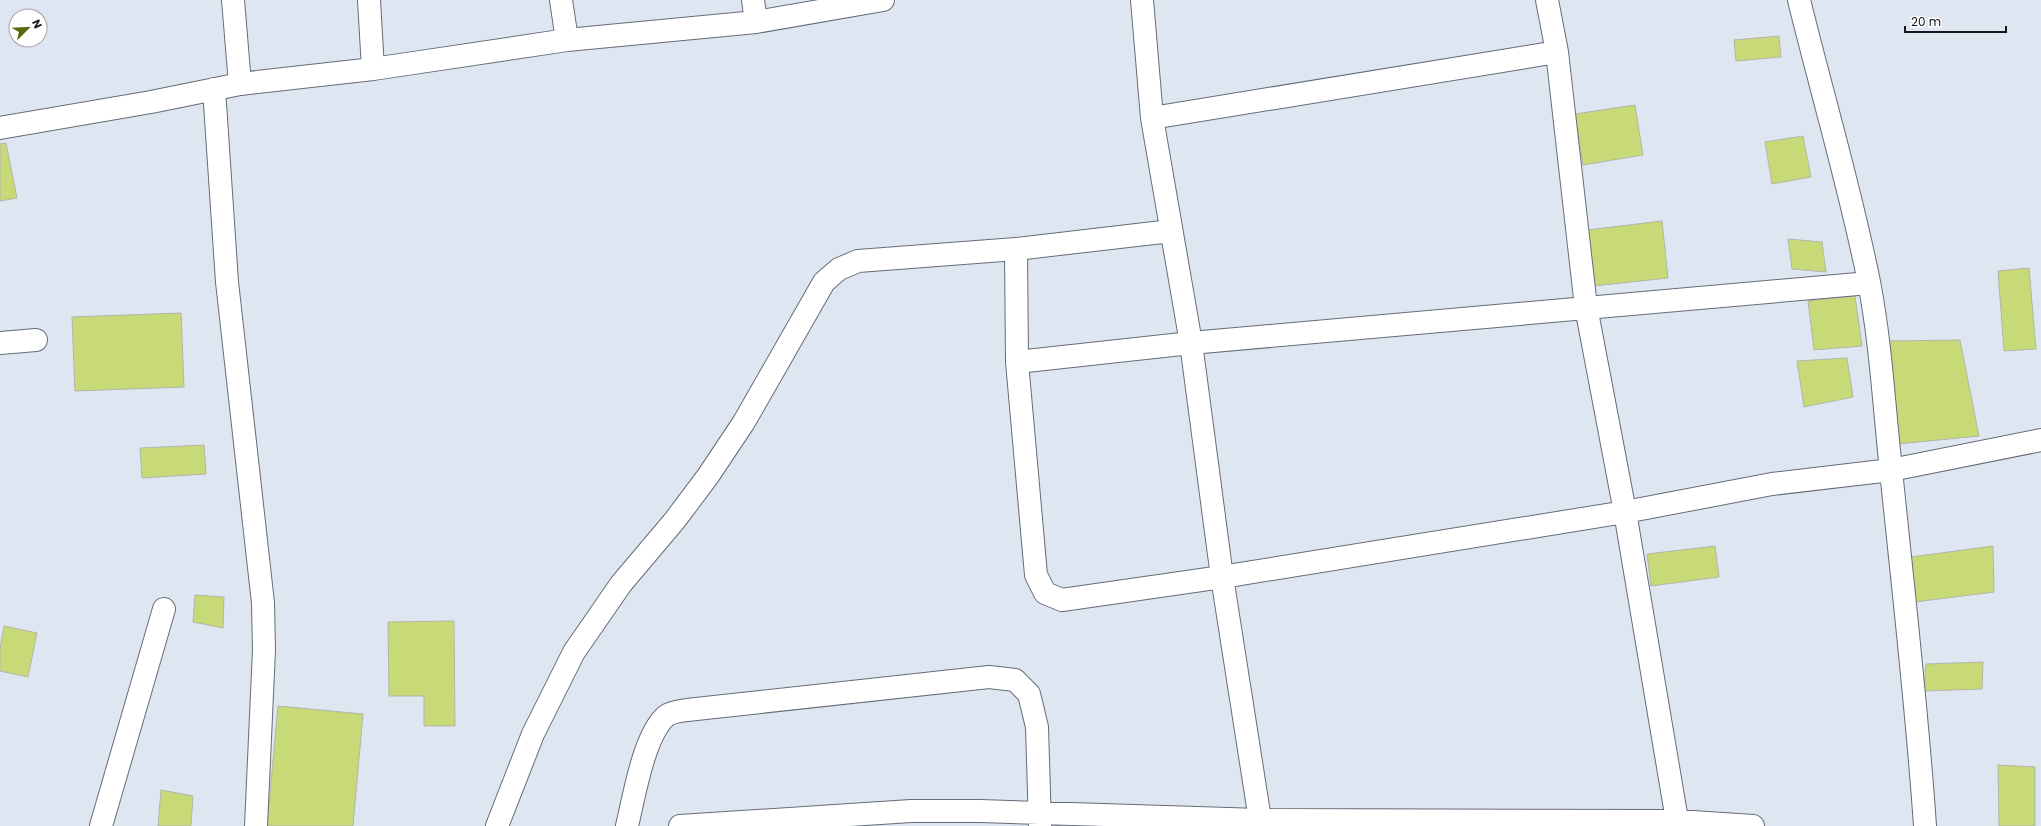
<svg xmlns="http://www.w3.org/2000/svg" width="2041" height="826" viewBox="0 0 2041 826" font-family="Poppins,sans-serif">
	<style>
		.building { fill: #c8d978; stroke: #b3b6a9 }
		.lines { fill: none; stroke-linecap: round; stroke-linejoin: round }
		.minor-casing { stroke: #656c77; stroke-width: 24 }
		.minor { stroke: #fff; stroke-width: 22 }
	</style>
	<rect width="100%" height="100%" fill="#dee6f2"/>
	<!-- building -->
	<path class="building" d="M1779 36 1781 57 1736 61 1734 40Z
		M1635 105 1643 155 1583 165 1575 114Z
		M1803 136 1811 177 1772 184 1765 142Z
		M6 143 17 198 0 201V144Z
		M1662 221 1668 278 1593 286 1587 230Z
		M1788 239 1822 242 1826 272 1792 269Z
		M2029 268 2036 349 2004 351 1998 271Z
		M1855 296 1862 346 1814 350 1808 301Z
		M181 313 184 387 75 391 72 317Z
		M1960 340 1979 436 1898 444 1887 341Z
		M1847 358 1853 397 1804 407 1797 361Z
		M204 445 206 474 142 478 140 448Z
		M1715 546 1719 577 1651 586 1647 554Z
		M1993 546 1994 592 1915 602 1911 557Z
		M195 595 224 597 223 628 193 622Z
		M454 621 455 726H424V696H389L388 622Z
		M4 626 37 633 28 677 0 671V648Z
		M1983 662 1982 689 1924 691 1926 664Z
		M278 706 363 714 353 826H267Z
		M1998 765 2035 767V826H1999Z
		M161 790 193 796 191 826H158Z"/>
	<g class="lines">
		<defs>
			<path id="minor" d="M233 0 240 84
				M369 0 373 69
				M561 0 567 40
				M753 0 756 22
				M1142 0 1152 118 1191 343 1222 577 1261 826
				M1547 0 1557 52 1586 307 1625 512 1678 826
				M1799 0C1822 94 1850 187 1869 282 1881 344 1884 407 1891 470 1903 589 1917 707 1925 826
				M214 89 227 282 263 603 264 650 256 826
				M1152 118 1557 52
				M0 128 151 102 240 84 373 69 567 40 756 22 883 0
				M1016 249 1171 231
				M1869 283 1191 343 1017 362 1036 575 1045 593 1062 600 1222 577 1625 512 1772 484 1891 470 2041 440
				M0 343 36 340
				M101 826 164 609
				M497 826 533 734 574 652 621 584 675 520 708 476 744 422 824 282 839 269 858 261 1016 249 1017 362
				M627 826C634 797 644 735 666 716 671 712 681 711 687 710L989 677 1015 680 1029 694 1037 727 1040 826
				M680 826 911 811H980L1260 820 1677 821 1753 826"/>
		</defs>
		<!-- minor casing -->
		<use href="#minor" class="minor-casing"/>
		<!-- minor -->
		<use href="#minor" class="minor"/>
	</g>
	<!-- north arrow -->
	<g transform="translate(28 28) rotate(66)"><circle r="19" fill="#ffffff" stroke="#a1a2a3"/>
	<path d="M0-3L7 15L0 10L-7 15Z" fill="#5d680e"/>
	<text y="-6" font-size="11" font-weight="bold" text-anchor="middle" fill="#13161a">N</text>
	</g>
	<!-- scale -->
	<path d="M1905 26v6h101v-6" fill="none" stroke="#13161a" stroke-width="2"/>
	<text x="1911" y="26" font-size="12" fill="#13161a" stroke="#ffffff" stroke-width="3" paint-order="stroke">20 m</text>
</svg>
